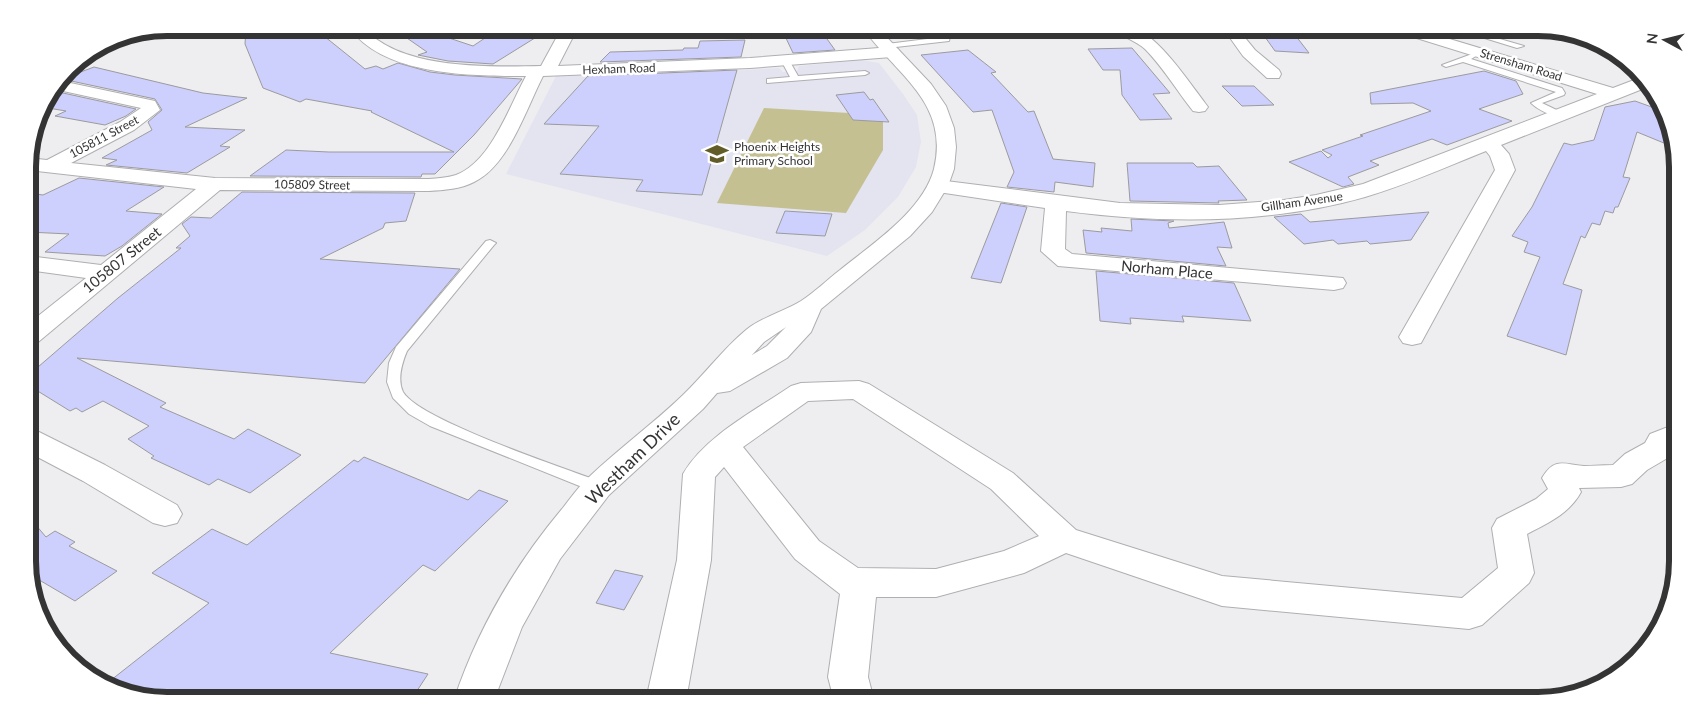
<svg xmlns="http://www.w3.org/2000/svg" width="1705" height="728" viewBox="0 0 1705 728" font-family="Lato,sans-serif">
	<style>
		.built { fill: #e3e4ef }
		.green { fill: #c4c091 }
		.building { fill: #cdcffc; stroke: #9b9b9e }
		.lines { fill: none; stroke-linecap: round; stroke-linejoin: round }
		.lane-casing { stroke: #afafb2; stroke-width: 2 }
		.street-casing { stroke: #afafb2; stroke-width: 2 }
		.secondary-casing { stroke: #afafb2; stroke-width: 2 }
		.lane { fill: #fff; fill-rule: evenodd }
		.street { fill: #fff; fill-rule: evenodd }
		.secondary { fill: #fff; fill-rule: evenodd }
		.labels { text-anchor: middle; stroke-width: 5; stroke-linejoin: round; paint-order: stroke }
		.far-street-label { font-size: 12px; fill: #343435; stroke: #fff }
		.far-poi-label { font-size: 12px; fill: #343435; stroke: #fff; text-anchor: start }
		.street-label { font-size: 15px; fill: #343435; stroke: #fff }
		.near-street-label { font-size: 18px; fill: #343435; stroke: #fff }
		.rim { fill: none; stroke: #343435; stroke-width: 6 }
	</style>
	<rect width="100%" height="100%" fill="#eeeef1"/>
	<!-- built -->
	<path class="built" d="M862 60 879 63 903 94 917 115 921 142 916 167 898 197 865 230 827 256 506 174 556 76 679 74 779 68 783 72 797 71 799 66Z"/>
	<!-- green -->
	<path class="green" d="M764 108 883 115V150L846 213 717 203Z"/>
	<!-- building -->
	<path class="building" d="M246 28H314L365 69 376 66 383 69 398 63 430 72 455 75 522 79 474 135 435 174H422L421 177 250 176 286 150 329 152H454L371 112 372 111 306 99 300 102 263 88 245 44Z
		M500 28H551L493 64 448 61 418 55 427 52 404 36 430 30 440 37 443 36 473 46Z
		M1260 30 1292 31 1309 53 1275 51Z
		M822 32 835 50 793 53 785 36Z
		M745 40 741 57 600 62 610 52 683 50 684 48H698L700 41Z
		M1132 48 1170 93 1153 94 1172 119 1140 120 1122 95 1120 70H1103L1088 49Z
		M968 50 996 72 991 73 1028 112 1034 111 1053 159 1095 163 1093 187 1055 182 1054 192 1007 187 1014 172 992 110 973 112 921 55Z
		M94 67 203 93 247 98 185 127 245 130 220 146 230 147 187 173 106 165 117 160 102 158 152 130 148 122 162 110 155 99 62 79Z
		M737 70 702 195 636 191 643 180 560 174 599 126 544 124 588 76Z
		M1484 71 1516 81 1523 94 1479 109 1512 121 1447 145 1432 139 1370 161 1379 165 1348 177 1354 184 1343 187 1289 162 1321 151 1328 158 1332 155 1322 150 1363 136 1360 135 1431 111 1413 103 1371 104 1370 93Z
		M1222 86H1254L1274 105 1242 106Z
		M53 91H54L136 109 126 116 105 125 55 116 66 111 42 107Z
		M864 92 870 100 873 99 889 122 853 120 836 95Z
		M1635 101 1660 110 1676 148 1637 132 1623 177 1630 178 1618 207H1615L1613 213 1605 211 1600 225 1592 223 1585 238 1581 236 1563 284 1582 290 1566 355 1507 336 1540 257 1524 252 1528 242 1512 236 1532 207 1564 143 1572 145 1594 140 1605 107Z
		M1127 163H1193L1197 167 1219 166 1247 200 1218 201 1219 203 1130 201Z
		M79 178 164 187 126 211 162 214 122 246 105 256 45 252 69 234 28 232V199L36 194 43 195Z
		M242 192 415 193 406 221 385 223 383 228 320 259 460 269 365 383 77 358 166 403 160 407 234 439 248 429 301 455 250 493 218 479 209 485 151 458 154 456 128 439 149 426 103 401 82 412 76 408 70 411 28 385V370L38 367 118 298 181 248H176L190 236 182 224 191 217 211 218Z
		M1001 203 1027 207 1001 283 971 278Z
		M785 211 832 214 825 236 776 233Z
		M1429 212 1411 240 1370 244 1367 241 1338 244 1333 240 1304 244 1274 217 1301 214 1310 222Z
		M1131 219 1174 221 1168 223 1169 228 1224 222 1232 248 1217 247 1226 266 1086 253 1083 230 1102 232 1101 228 1132 231Z
		M1096 271 1234 283 1251 321 1182 316 1184 322 1130 318 1131 324 1100 321Z
		M364 457 468 500 479 490 508 501 435 571 423 565 330 653 428 674 411 700H167L114 690 106 684 209 603 152 573 212 529 247 545 354 460 358 462Z
		M29 517 46 537 55 531 75 542 69 546 117 571 75 601 29 574Z
		M615 570 643 576 624 610 596 603Z"/>
	<g class="lines">
		<defs>
			<path id="lane" d="M733 28H778L774 30 744 31Z
				M938 28H945L951 32 949 41 887 48 883 46 887 44 943 37 944 34Z
				M1452 28H1462L1524 46 1517 48Z
				M1472 54 1476 56 1471 59 1562 88 1565 93 1564 95 1542 103 1567 115 1562 118C1551 115 1539 111 1531 103L1556 92 1463 62 1446 67 1442 65Z
				M783 60H789L798 76 865 71 869 73 865 75 767 83V79L790 77 782 62Z
				M490 240 496 243 494 245 407 351C402 363 397 379 403 392 419 420 567 469 604 483L606 487 604 491 598 493 592 491 430 426 409 414 393 398 387 382 389 363 396 347 486 241Z"/>
			<path id="street" d="M350 28H364C400 70 491 67 541 66L559 33 562 30H572L575 33 558 66 750 58 892 47 898 49 900 52 898 55 892 57 750 68 543 76C526 109 509 165 474 182 461 189 444 190 429 191L220 190 37 343 28 345V324L86 278 28 270V256L101 265 196 189 28 170V158L47 160 120 122 141 108 54 89 61 81 155 101 160 110 134 130 71 163 215 178 429 179C438 178 447 178 456 175 491 162 509 107 526 76 473 76 383 76 350 28Z
				M1085 28H1101C1097 34 1093 35 1086 33L1084 30Z
				M1114 28C1119 27 1127 26 1133 28 1158 35 1189 82 1205 103L1208 107 1205 111 1199 112 1193 111C1177 91 1163 67 1145 49 1137 41 1119 36 1114 28Z
				M1223 28H1237L1255 50 1279 70 1281 74 1279 78H1267L1243 56Z
				M1392 28H1413L1613 88 1642 77 1650 86 1501 145 1509 154 1515 170 1421 343 1412 345 1403 343 1399 337 1495 170 1490 156 1486 151C1446 167 1406 185 1365 197 1270 224 1164 224 1066 211L1065 249 1072 254 1343 278 1346 283 1343 288 1334 290 1058 266 1041 251 1045 208 938 192 931 190 928 186 931 182 938 180 1120 203 1219 205 1284 200 1316 195 1363 184 1597 94 1394 31Z
				M859 381 869 384 1013 473 1076 530 1222 576 1462 598 1498 568 1492 528 1497 519 1536 499 1548 489 1542 478C1555 456 1565 465 1584 466 1594 466 1604 465 1613 465L1625 454 1645 443 1650 434 1668 427H1677V447L1671 456 1647 470 1632 484 1621 487 1579 488 1581 492C1569 514 1548 523 1527 534L1534 573 1529 583 1482 625 1469 629 1222 606 1066 553 1024 573 936 597H876L868 677 874 700H834L828 677 840 594 795 559 724 467 715 477 711 560 686 700H646L677 560 683 474C705 436 756 410 791 386L801 383ZM853 399 991 489 1039 536 1004 551 936 569 858 568 819 541 743 447 808 401Z
				M28 429 39 432 105 465 177 505 182 514 177 523 165 526 153 523 83 481 28 452Z"/>
			<path id="secondary" d="M863 28H878L931 84 946 106 954 128 956 147 954 169 948 186 932 212 910 236 821 309 811 332 787 358 730 391 717 393 703 409 609 495 560 559 522 627 494 700H454C477 631 515 565 562 509 570 499 578 487 588 478 618 449 653 424 683 395 704 375 723 349 746 330 762 317 783 312 801 301 815 292 827 280 840 270 872 244 923 211 934 169 950 102 896 75 863 28ZM786 327 767 346 752 355 764 342Z"/>
		</defs>
		<!-- lane casing -->
		<use href="#lane" class="lane-casing"/>
		<!-- street casing -->
		<use href="#street" class="street-casing"/>
		<!-- secondary casing -->
		<use href="#secondary" class="secondary-casing"/>
		<!-- lane -->
		<use href="#lane" class="lane"/>
		<!-- street -->
		<use href="#street" class="street"/>
		<!-- secondary -->
		<use href="#secondary" class="secondary"/>
	</g>
	<!-- icons -->
	<defs>
		<symbol id="school-bare" viewBox="-9 -9 18 18"><path d="M0-5L7-2L0 1L-7-2ZM-4 1L0 2.5L4 1V4Q0 6-4 4Z" fill="#615c28" stroke="#fff" stroke-width="2.5" paint-order="stroke"/></symbol>
	</defs>
	<g fill-rule="evenodd">
		<use href="#school-bare" x="701" y="138" width="32" height="32"/>
	</g>
	<g class="labels">
		<!-- far-street labels -->
		<g class="far-street-label">
			<text transform="translate(1521 65) rotate(17)" y="4">Strensham Road</text>
			<text transform="translate(619 69) rotate(-2)" y="4">Hexham Road</text>
			<text transform="translate(104 137) rotate(-28)" y="4">105811 Street</text>
			<text transform="translate(312 185) rotate(1)" y="4">105809 Street</text>
			<text transform="translate(1302 202) rotate(-8)" y="4">Gillham Avenue</text>
		</g>
		<!-- far-poi labels -->
		<g class="far-poi-label">
			<text x="734" y="151">Phoenix Heights<tspan x="734" dy="14">Primary School</tspan></text>
		</g>
		<!-- street labels -->
		<g class="street-label">
			<text transform="translate(122 260) rotate(-39)" y="5">105807 Street</text>
			<text transform="translate(1167 270) rotate(5)" y="5">Norham Place</text>
		</g>
		<!-- near-street labels -->
		<g class="near-street-label">
			<text transform="translate(633 459) rotate(-44)" y="6">Westham Drive</text>
		</g>
	</g>
	<!-- crop -->
	<path d="M0 0H1705V728H0ZM167 36H1538A131 131 0 0 1 1669 167V561A131 131 0 0 1 1538 692H167A131 131 0 0 1 36 561V167A131 131 0 0 1 167 36Z" fill="#fff" fill-rule="evenodd"/>
	<path class="rim" d="M167 36H1538A131 131 0 0 1 1669 167V561A131 131 0 0 1 1538 692H167A131 131 0 0 1 36 561V167A131 131 0 0 1 167 36Z"/>
	<!-- north arrow -->
	<g transform="translate(1665 40) rotate(277)" stroke="#ffffff" stroke-width="4" paint-order="stroke">
	<path d="M0-4L9 19L0 12L-9 19Z" fill="#343435"/>
	<text y="-8" font-size="14" font-weight="bold" text-anchor="middle" fill="#343435">N</text>
	</g>
</svg>
